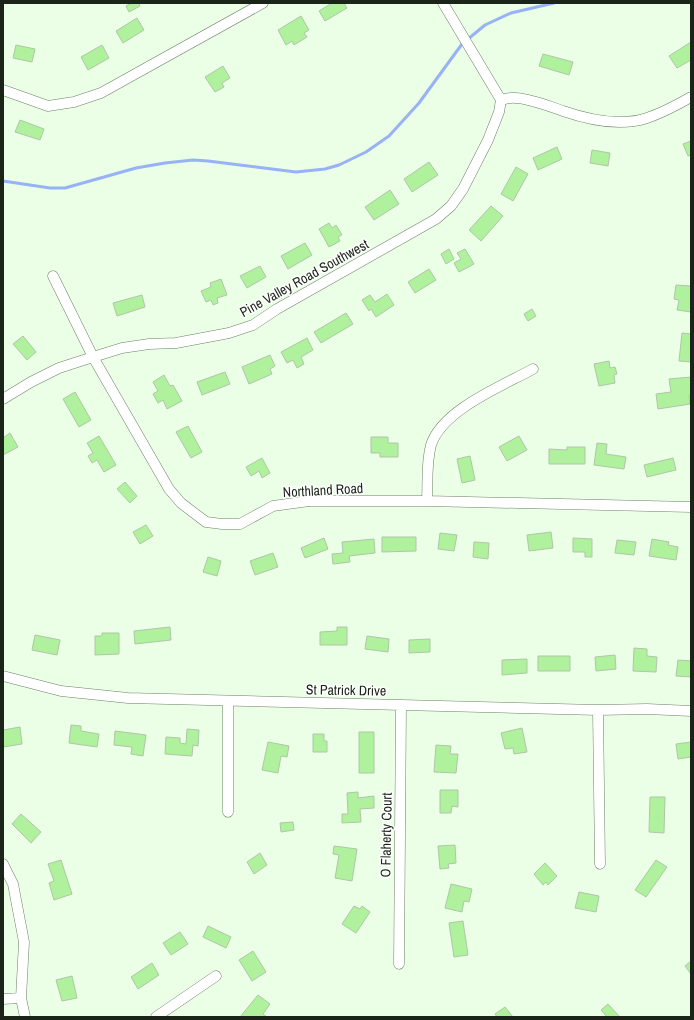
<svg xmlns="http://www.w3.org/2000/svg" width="694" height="1020" viewBox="0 0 694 1020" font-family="'Archivo Narrow',sans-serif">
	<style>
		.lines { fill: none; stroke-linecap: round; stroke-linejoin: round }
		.stream { stroke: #97b2f7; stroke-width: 3 }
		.building { fill: #aff19d; stroke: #afc6a8 }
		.minor-casing { stroke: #6b8166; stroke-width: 11 }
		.minor { stroke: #fff; stroke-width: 10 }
		.labels { text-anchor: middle; stroke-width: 3; stroke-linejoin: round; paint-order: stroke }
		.street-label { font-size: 14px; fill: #1b2419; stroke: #fff }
	</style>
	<rect width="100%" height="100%" fill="#ebffe6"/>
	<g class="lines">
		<!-- stream -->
		<path class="stream" d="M3 181 50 188H65L136 168 165 163 193 160 208 161 296 172 325 169 339 165 366 152 389 136 419 103 462 44 485 25 511 13 554 3"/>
	</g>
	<!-- building -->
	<path class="building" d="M131 3H139L140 6 129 12 126 6Z
		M332 3H344L347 8 325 21 319 11Z
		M301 16 309 30 304 33 307 37 294 45 292 41 286 45 278 30Z
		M137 18 144 30 123 43 116 31Z
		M691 42V60L677 68 669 56Z
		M16 45 35 49 32 62 13 58Z
		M102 45 109 58 88 70 81 57Z
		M543 54 573 62 569 75 539 66Z
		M223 66 230 78 222 83 224 87 215 92 205 77Z
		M20 120 44 129 40 140 15 132Z
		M691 141V155L688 156 683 144Z
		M557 147 562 159 538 170 533 158Z
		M592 150 610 153 608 166 590 163Z
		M429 162 438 175 412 192 404 179Z
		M516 167 528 174 513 201 501 194Z
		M390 190 399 204 374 220 365 207Z
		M491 206 503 216 481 241 469 230Z
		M329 223 332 228 336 225 342 235 338 237 340 241 329 247 319 229Z
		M305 243 312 255 288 269 281 256Z
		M449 249 454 259 446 264 441 254Z
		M465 249 474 264 459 272 454 263 461 259 457 253Z
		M260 266 266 277 247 288 240 276Z
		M429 269 436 280 415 293 408 282Z
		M221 279 227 295 217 298 218 303 213 305 211 300 206 302 201 291 211 287 210 283Z
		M676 285 691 286V312L677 310 679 300 674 299Z
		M387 294 394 305 376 317 371 309 369 311 362 300 370 295 375 302Z
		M142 295 145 307 117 316 113 303Z
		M532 309 536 316 528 321 524 314Z
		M346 313 353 324 321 343 314 332Z
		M682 333 691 334V362L679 361Z
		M23 336 36 352 27 360 13 344Z
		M307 338 313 350 301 357 304 364 297 368 293 360 287 363 281 352Z
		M270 355 275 366 270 369 272 374 249 384 242 367Z
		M609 361 610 368 615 367 617 374 614 375 615 383 599 386 594 364Z
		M225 372 230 384 202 395 197 382Z
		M164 375 170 386 173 385 182 401 167 409 163 400 158 403 153 394 158 391 153 382Z
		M691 377V395H689L690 404 658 409 656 394 671 392 669 379Z
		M75 392 91 420 79 427 63 399Z
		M188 426 202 452 191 458 176 432Z
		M10 433 18 447 3 455V438Z
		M99 436 116 465 104 472 97 460 92 463 88 456 93 453 87 443Z
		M519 436 527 450 507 461 499 447Z
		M371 437H388V443H398V457H380V453H371Z
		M597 443 607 444 606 454 626 457 624 469 594 465Z
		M567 447H585V464H549V449L567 450Z
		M470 456 475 480 462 483 457 459Z
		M262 458 270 473 262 478 259 471 251 476 246 467Z
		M673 458 676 470 647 477 644 465Z
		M125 482 137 496 130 503 117 489Z
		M146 525 153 536 140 544 133 532Z
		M551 532 553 548 529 551 527 535Z
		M440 533 457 535 454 551 438 549Z
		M382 537H416V551L382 552Z
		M324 538 328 549 305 558 301 548Z
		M573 538 592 539V557H585V552H573Z
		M374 539 375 553 349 556 350 562 333 564 332 554 343 553 342 542Z
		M652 539 669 542 668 545 678 547 676 560 649 556Z
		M617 540 636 542 634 555 615 553Z
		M474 542 489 543 488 559 473 557Z
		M273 553 278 567 255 575 250 561Z
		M208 557 221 561 217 576 203 572Z
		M170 627 171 640 135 644 134 631Z
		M337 627H347V645H320V632L337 631Z
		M102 633H119V654L95 655V636H102Z
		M35 635 60 640 57 655 32 650Z
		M367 636 389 639 388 652 365 649Z
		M430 639V652L409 653V640Z
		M634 648 647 649V656L657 657 656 672 633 671Z
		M615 655 616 669 596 671 595 657Z
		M538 656H570V671H538Z
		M527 659V673L502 675V660Z
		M678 660 691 661V677L676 676Z
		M71 725 81 726V731L99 734 97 747 69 743Z
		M20 727 22 744 3 747V730Z
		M522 728 527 752 514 754 513 748 505 749 501 733Z
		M187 729 199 730 198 746 193 745 192 756 165 754 166 737 180 738V743L186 744Z
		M115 731 146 735 143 756 131 754 132 747 114 745Z
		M359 732H374V773H359Z
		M313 734H324V741H327V752H313Z
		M268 742 289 746 287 757 281 756 278 773 262 770Z
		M691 742V757L678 759 676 744Z
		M436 745 451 746 450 754H458L456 773 434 772Z
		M440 790H458V807L452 806 451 813H440Z
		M358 792V798L374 796V808L360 809 361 822 342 823V814H348L347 793Z
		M650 797H665L664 833 649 832Z
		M21 814 41 832 31 843 12 824Z
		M293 822 294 830 281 832 280 823Z
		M455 845 456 863 448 864 449 868 440 869 438 846Z
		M334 846 357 849 352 881 335 878 339 855 333 854Z
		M260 853 267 865 254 874 247 862Z
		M61 860 72 894 54 900 49 883 54 881 48 864Z
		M656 860 667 867 646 897 635 890Z
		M545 863 557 876 548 885 546 882 543 885 534 874Z
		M451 884 472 889 469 902 464 901 462 912 445 908Z
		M579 892 599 896 596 912 575 908Z
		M354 906 360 909 362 906 370 912 356 933 342 924Z
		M463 921 468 955 454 957 449 923Z
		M208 926 231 937 226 948 203 937Z
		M180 932 188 944 171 955 163 943Z
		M253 951 266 972 252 981 239 960Z
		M691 961V974L685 966Z
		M152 963 159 975 138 989 131 977Z
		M72 976 77 998 62 1001 56 980Z
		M258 995 270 1004 263 1014 267 1017H240Z
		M608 1004 620 1017H607L601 1010Z
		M505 1007 513 1017H497L495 1014Z"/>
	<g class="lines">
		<defs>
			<path id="minor" d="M443 3 501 100
				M3 90 48 106 74 102 101 93 263 3
				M501 100C506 99 511 97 516 98 532 99 548 106 563 111 589 120 620 127 647 118 662 113 677 105 691 97
				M53 276 93 357 169 489 181 503 206 522 222 524H240L273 506 309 501H427L691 507
				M3 399 31 382 59 368 93 357 122 348 149 344 176 343 229 333 253 325 277 309 436 219 451 206 463 189 488 140 499 112 501 100
				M427 501C428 482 426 463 431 445 442 410 502 386 533 369
				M3 676 61 691 128 698 598 710 647 709 691 711
				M598 710 600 864
				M228 812V701
				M3 864 13 884 24 942 21 998 25 1017
				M399 964 401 705
				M3 999 21 998
				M156 1017 216 976"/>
		</defs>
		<!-- minor casing -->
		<use href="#minor" class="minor-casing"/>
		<!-- minor -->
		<use href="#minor" class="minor"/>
	</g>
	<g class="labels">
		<!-- street labels -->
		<g class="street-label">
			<text transform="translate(304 278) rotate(-29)" y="5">Pine Valley Road Southwest</text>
			<text transform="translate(323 490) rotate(-3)" y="5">Northland Road</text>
			<text transform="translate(346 690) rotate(1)" y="5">St Patrick Drive</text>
			<text transform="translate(386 835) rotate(-89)" y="5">O Flaherty Court</text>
		</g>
	</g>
	<!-- border -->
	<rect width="694" height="1020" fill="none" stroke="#1b2419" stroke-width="8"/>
</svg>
